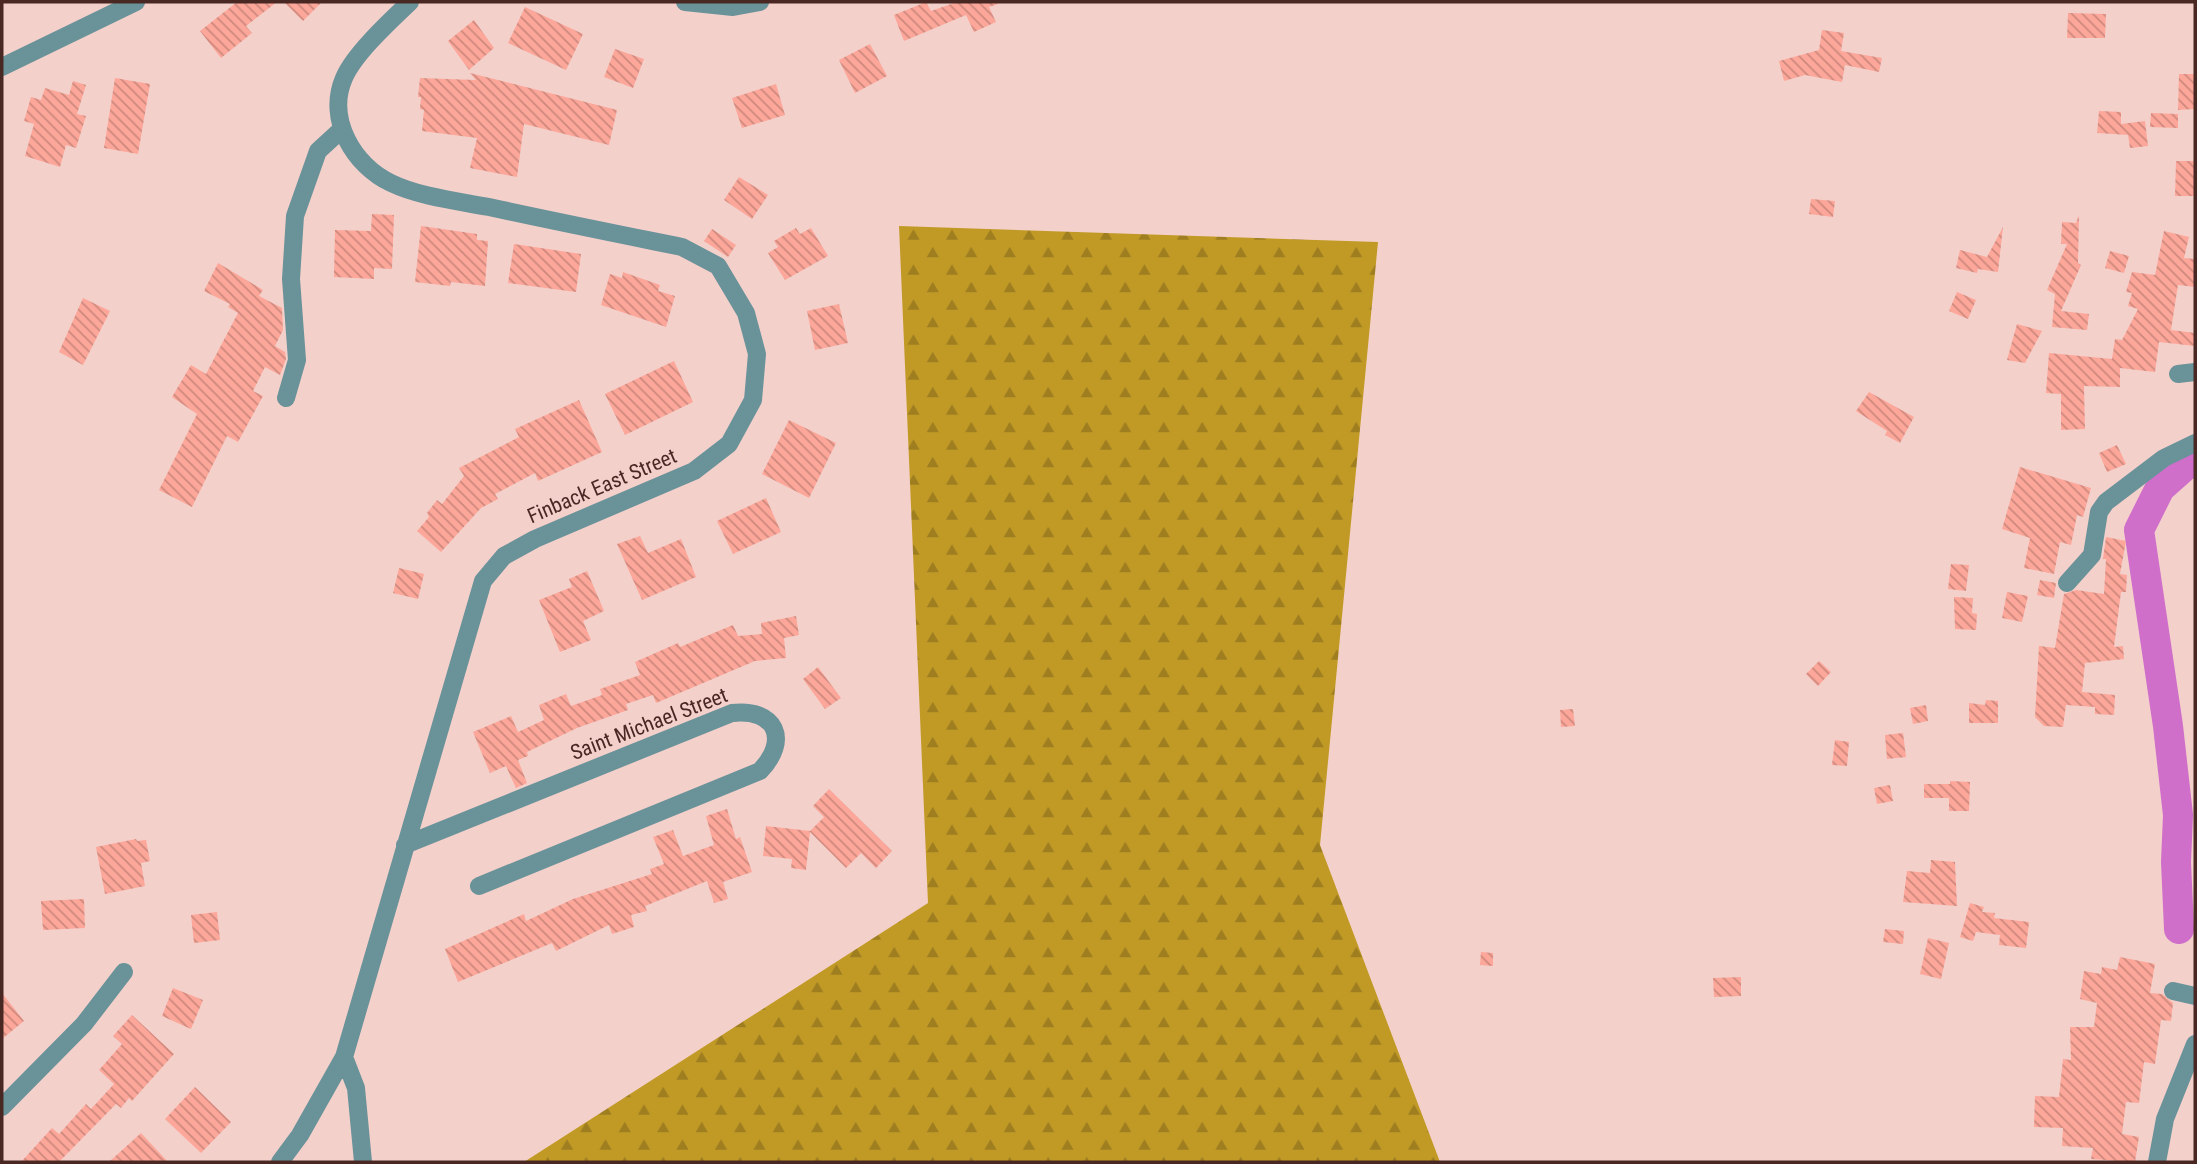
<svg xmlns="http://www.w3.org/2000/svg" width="2197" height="1164" viewBox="0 0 2197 1164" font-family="'Roboto Condensed',sans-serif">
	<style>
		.forest { fill: url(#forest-firs) }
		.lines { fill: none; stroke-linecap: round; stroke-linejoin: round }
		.river { stroke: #cf6fca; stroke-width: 30 }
		.building { fill: url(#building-back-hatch) }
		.minor { stroke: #699299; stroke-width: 18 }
		.labels { text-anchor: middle; stroke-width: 5; stroke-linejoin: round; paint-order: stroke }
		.street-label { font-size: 21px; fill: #492823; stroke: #f4d0cb }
	</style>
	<defs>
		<pattern id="forest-firs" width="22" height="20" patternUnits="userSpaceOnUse" patternTransform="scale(1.75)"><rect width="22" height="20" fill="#c19a26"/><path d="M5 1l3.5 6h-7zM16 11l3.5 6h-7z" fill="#9f7e20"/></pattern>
		<pattern id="building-back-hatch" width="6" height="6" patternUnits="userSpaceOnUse" patternTransform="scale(1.75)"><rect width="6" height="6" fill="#fca79a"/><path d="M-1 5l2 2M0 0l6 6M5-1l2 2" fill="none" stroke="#ce887d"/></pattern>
	</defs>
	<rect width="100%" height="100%" fill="#f4d0cb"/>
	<!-- forest -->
	<path class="forest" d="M899 226 1378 242 1320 845 1440 1162H524L928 903Z"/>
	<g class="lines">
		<!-- river -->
		<path class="river" d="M2179 929 2176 862 2178 815 2168 726 2139 530 2160 488 2195 457"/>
	</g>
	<!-- building -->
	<path class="building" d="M237 2H277L246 26 252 33 221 58 200 31Z
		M284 2H322L303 21Z
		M926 2 931 11 957 2H998V4L989 7 996 22 974 32 966 15 904 41 894 15Z
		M525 7 583 34 566 70 508 43Z
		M2068 13 2106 14 2105 38H2067Z
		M474 20 494 48 469 70 448 41Z
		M1822 30 1844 33 1841 51 1882 58 1879 72 1845 65 1842 82 1805 75 1784 81 1779 61 1819 50Z
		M870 44 887 76 855 93 839 60Z
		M615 49 644 59 633 88 604 77Z
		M470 73 617 110 609 145 524 124 517 177 470 168 477 138 422 131 424 110 420 109 421 97H418L420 78 476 80Z
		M2179 74H2195V109L2178 110Z
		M115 78 150 84 138 154 104 148Z
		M73 81 86 85 77 114 86 116 76 148 66 145 60 167 25 156 34 124 24 121 31 97 41 100 45 88 69 95Z
		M776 84 785 115 742 128 732 98Z
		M2099 111 2121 112V124L2145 121 2148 146 2130 148 2128 135 2097 133Z
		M2151 113 2178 114V128L2150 127Z
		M2176 161H2195L2194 196H2175Z
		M739 177 768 195 752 219 724 200Z
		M1811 199 1835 201 1833 217 1809 214Z
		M372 214 394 215 392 269 374 268V279L334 277 335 230 371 231Z
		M2079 215 2078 263 2081 265 2061 311 2089 314 2087 330 2052 327 2055 294 2047 290 2067 244H2061L2062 222 2076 223Z
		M421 226 477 234V240L488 241 485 286 451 282 450 286 415 282Z
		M2003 227 1998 272 1978 269 1977 273 1956 268 1960 250 1987 257Z
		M796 228 800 234 811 228 828 256 785 280 768 253 778 247 774 241Z
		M712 229 736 245 728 257 704 241Z
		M2164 231 2189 237 2184 258 2195 259V287L2178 285 2171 330 2195 333V346L2159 342 2155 372 2120 368V387L2084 386 2085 429 2061 430V394L2046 393 2049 353 2112 359 2115 339 2122 340 2138 309 2128 306 2132 293 2126 292 2132 272 2155 275Z
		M514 244 581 254 576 292 508 283Z
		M2110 251 2129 256 2124 273 2105 268Z
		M218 263 263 290 259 296 282 308 283 330 275 346 285 352 286 359 280 375 265 367 253 391 263 396 238 442 227 436 192 507 159 490 197 414 172 397 191 365 206 374 238 313 228 307 230 304 204 291Z
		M623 272 660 285 658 291 675 296 666 327 601 305 610 274 622 278Z
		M1957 292 1976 300 1968 319 1949 311Z
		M83 298 110 311 83 365 59 352Z
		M839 304 848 343 815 350 807 311Z
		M2017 324 2042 331 2025 363 2007 360Z
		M674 361 693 402 625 435 605 394Z
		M1869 392 1914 417 1900 443 1885 435 1887 431 1856 411Z
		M579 400 602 452 538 481 535 473 495 494 498 499 481 508 441 552 417 531 429 517 427 513 437 500 442 504 464 476 459 468 519 437 515 429Z
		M789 420 836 443 809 498 762 474Z
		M2117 445 2126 464 2107 472 2099 453Z
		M2020 467 2091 488 2083 517 2077 515 2071 545 2060 542 2054 574 2024 568 2030 538 2002 529Z
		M766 498 781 532 733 554 717 521Z
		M640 536 648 553 681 539 696 577 642 600 617 544Z
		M2106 537 2126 541 2120 574 2127 575 2126 592H2121L2114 647 2123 646 2124 659 2085 663 2082 692 2115 695 2114 715 2095 714V707L2066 705 2063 727 2044 726 2035 717 2039 646 2055 648 2064 594 2076 590 2104 594 2106 559H2103Z
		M1951 564 1969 565 1966 591 1948 589Z
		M399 568 424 574 418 599 393 593Z
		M587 571 604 611 583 621 591 640 560 652 539 600 572 587 569 579Z
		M2040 580 2056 583 2054 598 2037 595Z
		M2007 592 2028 596 2022 622 2002 618Z
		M1954 597 1973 598 1972 613 1977 614 1976 630 1955 629Z
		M796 616 799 635 784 638 786 658 755 661 656 703 653 695 626 704 628 710 577 728 527 752 528 756 518 760 527 783 516 788 506 766 490 773 473 732 511 716 518 732 544 720 539 705 566 694 571 706 602 695 600 689 640 675 635 662 678 643 680 647 733 625 738 636 762 634 761 623Z
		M1819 661 1831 672 1818 686 1806 674Z
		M818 667 841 698 825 709 803 679Z
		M1986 700 1998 701V723H1969V703L1985 705Z
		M1926 705 1928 721 1913 724 1910 708Z
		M1573 709 1575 726 1561 727 1560 710Z
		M1903 733 1906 757 1887 759 1885 735Z
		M1835 740 1849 742 1847 766 1832 765Z
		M1950 781 1970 782 1969 811H1949V798H1924V784H1950Z
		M1890 785 1893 801 1877 804 1874 788Z
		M829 789 892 851 876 868 861 853 846 868 810 832 806 870 791 868 792 859 763 856 766 826 810 831 824 817 813 806Z
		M727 809 736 839 740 837 752 872 723 882 728 899 714 903 707 881 645 906 647 911 631 915 634 927 612 934 609 925 556 951 552 943 458 982 445 949 524 914 526 921 573 899 652 874 650 869 664 864 653 837 673 830 683 856 714 845 706 816Z
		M136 839 137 841 146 840 150 861 141 863 145 886 105 894 96 847Z
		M1931 860 1955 862 1957 906 1903 902 1907 871 1930 873Z
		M84 899 85 928 43 930 41 901Z
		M1970 903 1984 907 1982 912 1995 913 1994 918 2029 922 2026 948 1999 945 2000 935 1976 932 1973 941 1960 937Z
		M217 912 220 940 194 943 191 915Z
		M1885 929 1904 931 1903 944 1883 942Z
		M1928 938 1949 943 1941 979 1920 974Z
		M1481 952 1493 953V966L1480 965Z
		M2120 957 2155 964 2150 993 2162 994 2173 1003 2171 1021 2161 1020 2155 1064 2144 1062 2139 1103 2126 1102 2122 1134 2139 1137 2135 1162 2091 1159 2093 1148 2062 1146 2063 1128 2034 1127 2035 1096 2059 1097 2063 1059 2071 1060 2070 1027H2094L2097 1003 2080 999 2084 971 2101 974 2102 967 2117 970Z
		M1741 977V996L1714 997 1713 978Z
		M173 988 203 1000 191 1029 162 1016Z
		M2 993 24 1021 2 1039Z
		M132 1015 174 1054 132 1101 129 1098 121 1108 116 1104 59 1162H21L52 1128 59 1134 86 1104 91 1109 114 1084 99 1070 122 1044 113 1036Z
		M195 1087 231 1122 201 1153 165 1119Z
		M141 1133 168 1162H109Z"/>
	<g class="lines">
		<!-- minor -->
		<path class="minor" d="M685 2 733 7 760 2
			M2 67 136 2
			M2178 374 2195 372
			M286 398 297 360 291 279 295 216 318 151 342 129
			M2067 583 2092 555 2099 512 2106 502 2164 458 2195 443
			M405 845 732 713C776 708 790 740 760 771L479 886
			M2173 991 2195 996
			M344 1057 356 1088 363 1162
			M2 1107 84 1024 124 972
			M280 1162 300 1135 344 1057 483 581 504 556 535 539 694 471 729 444 753 400 757 354 746 313 718 266 682 247C618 234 553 221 489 207 458 201 420 197 391 183 354 166 326 119 344 78 354 54 391 20 410 2
			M2157 1162 2165 1119 2195 1044"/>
	</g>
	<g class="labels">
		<!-- street labels -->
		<g class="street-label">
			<text transform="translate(602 486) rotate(-23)" y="7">Finback East Street</text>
			<text transform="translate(649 724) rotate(-21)" y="7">Saint Michael Street</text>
		</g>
	</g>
	<!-- border -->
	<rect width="2197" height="1164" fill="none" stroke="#492823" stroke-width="7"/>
</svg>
